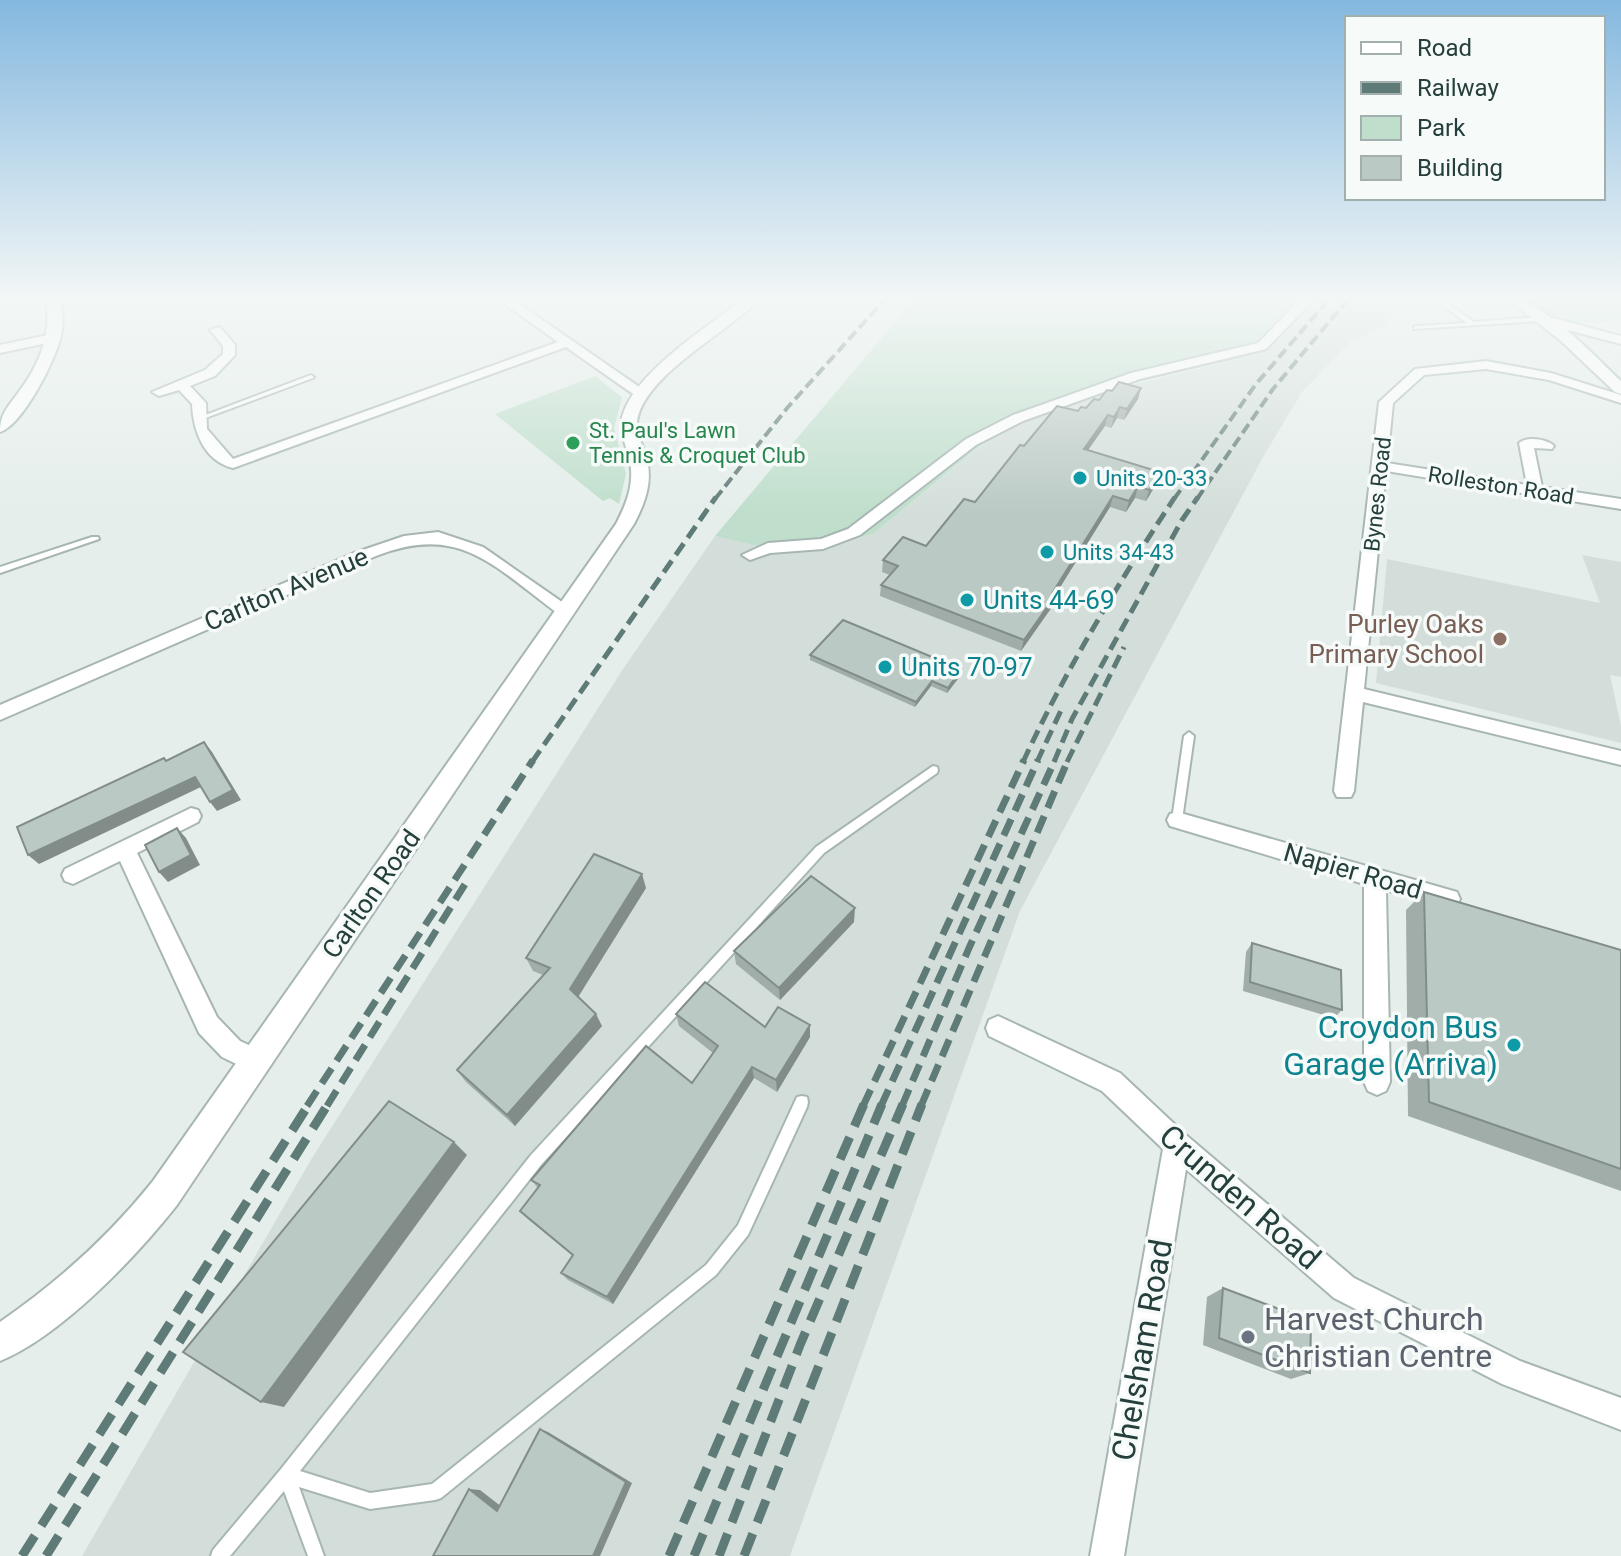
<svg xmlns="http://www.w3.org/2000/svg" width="1621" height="1556" font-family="Roboto,sans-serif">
  <rect width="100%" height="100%" fill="#e5eeeb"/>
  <!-- built -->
  <g fill="#d3deda">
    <polygon points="1315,297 1404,297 1383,327 1351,341 1302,392 1263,457 1020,911 790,1556 82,1556 312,1158 623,669 715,536 786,553 873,534 997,433 1119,388 1263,353"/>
    <polygon points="1582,555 1621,562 1621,677 1610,675 1621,726 1621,743 1376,683 1387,559 1600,603"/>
  </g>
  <!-- green -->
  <g fill="#bfdecb">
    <polygon points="916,297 1315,297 1263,353 1116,387 996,433 873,534 786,553 715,536"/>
    <path d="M 1522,297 L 1621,297 L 1621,320 C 1572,326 1562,327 1522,297 Z"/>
    <polygon points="595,376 622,397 614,428 626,474 619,504 610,498 603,501 495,414"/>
  </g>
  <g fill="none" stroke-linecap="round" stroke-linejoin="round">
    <!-- service casing -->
    <g stroke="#a7b6b3" stroke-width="4">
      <g id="service">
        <polygon points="1431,297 1438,297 1474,322 1541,317 1544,319 1541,321 1414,329 1414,327 1416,326 1467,323"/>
        <polygon points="311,375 314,377 313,378 200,420 195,419"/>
        <polygon points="92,537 98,537 99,539 0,573 0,567"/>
        <polygon points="1189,732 1194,736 1182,820 1181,823 1173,823 1172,820 1184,736"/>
        <polygon points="933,766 937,767 938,770 937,773 824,853 541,1165 300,1471 370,1493 432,1484 706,1265 738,1225 797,1097 802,1096 807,1097 808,1102 807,1107 748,1235 716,1275 441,1498 435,1500 370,1509 299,1487 324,1556 308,1556 284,1491 230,1556 211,1556 213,1550 281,1469 531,1155 816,847"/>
      </g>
    </g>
    <!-- minor casing -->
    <g stroke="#a7b6b3" stroke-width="4">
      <g id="minor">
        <path d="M 495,297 L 509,297 L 648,393 L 636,396 L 566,347 L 233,468 C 204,461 193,431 192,404 L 179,390 L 159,396 L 152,392 L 205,370 L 223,354 L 223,346 L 210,330 L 220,327 L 235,345 L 235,355 L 215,376 L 190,386 L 206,403 L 207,429 L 233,459 L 558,342 Z"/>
        <polygon points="1303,297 1316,297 1266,349 1140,379 1023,421 976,445 860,535 823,549 770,553 750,560 742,555 768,543 821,539 848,529 966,439 1013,415 1131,373 1258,343"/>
        <polygon points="1541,315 1621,336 1621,344 1537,322 1535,319"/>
        <polygon points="53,334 59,338 57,341 0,353 0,345"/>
        <path d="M 1486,361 L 1551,373 L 1621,395 L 1621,403 L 1549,380 L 1486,369 L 1424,375 L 1393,403 L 1387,463 L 1527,485 L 1519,443 C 1527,436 1547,439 1554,446 L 1552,449 L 1534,448 L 1542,487 L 1621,499 L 1621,509 L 1386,471 L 1364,689 L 1621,751 L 1621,765 L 1363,702 L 1354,791 L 1351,797 L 1337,797 L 1334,791 L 1379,402 L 1415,369 Z"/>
        <path d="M 438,532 L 483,547 L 575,611 L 566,617 L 560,615 C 495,568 461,522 376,556 L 0,720 L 0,705 L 354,553 L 404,536 Z"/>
        <polygon points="191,808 198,810 201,816 198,822 137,853 217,1017 240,1041 264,1052 268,1061 264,1070 255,1073 222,1057 199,1033 120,861 73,884 65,881 62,875 65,869"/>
        <polygon points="1177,812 1457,892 1460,899 1457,906 1449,909 1386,890 1390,1082 1386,1091 1377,1095 1368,1091 1364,1082 1364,884 1170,826 1167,820 1170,814"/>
        <polygon points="998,1016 1120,1073 1186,1135 1354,1278 1520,1361 1621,1398 1621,1430 1502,1384 1334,1298 1186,1169 1124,1556 1090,1556 1163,1149 1102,1091 989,1036 986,1028 989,1020"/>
      </g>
    </g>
    <!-- tertiary casing -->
    <g stroke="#a7b6b3" stroke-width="4">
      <path id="tertiary" d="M 746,297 L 762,297 C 732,330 641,376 637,423 C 636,433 642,444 645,453 C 654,479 646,501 634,524 L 177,1205 C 136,1257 61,1336 0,1361 L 0,1322 C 58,1282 109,1236 153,1181 L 616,524 C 628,501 636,479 628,453 C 625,443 620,433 621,423 C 627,376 711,325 746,297 Z"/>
    </g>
    <!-- secondary casing -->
    <g stroke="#a3b9b4" stroke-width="4">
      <g id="secondary">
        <path d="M 46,297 L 60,297 C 62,310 64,322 61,336 C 56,359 23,425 0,432 C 0,414 8,407 18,393 C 40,364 52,334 46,297 Z"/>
        <path d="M 1505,297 C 1541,297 1594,356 1621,381 L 1621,394 L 1615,392 L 1561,341 Z"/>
      </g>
    </g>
    <!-- service -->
    <use href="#service" fill="#fff" fill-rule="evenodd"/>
    <!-- minor -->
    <use href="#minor" fill="#fff" fill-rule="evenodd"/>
    <!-- tertiary -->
    <use href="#tertiary" fill="#fff" fill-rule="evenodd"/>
    <!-- secondary -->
    <use href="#secondary" fill="#fff" fill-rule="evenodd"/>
    <!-- rail-far3 -->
    <g stroke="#5f7b77" stroke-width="4" stroke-dasharray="11 5" stroke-linecap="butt">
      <polyline points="715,499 788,407 887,297"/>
      <polyline points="1174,499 1256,384 1331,297"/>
      <polyline points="1197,499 1273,389 1350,297"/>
    </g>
    <!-- rail-far2 -->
    <g stroke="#5f7b77" stroke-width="5" stroke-dasharray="14 7" stroke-linecap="butt">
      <polyline points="532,762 716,497"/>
      <path d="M 1023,762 C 1066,669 1119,582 1175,497"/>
      <polyline points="1037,762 1063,706"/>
      <polyline points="1054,762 1072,719 1182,520 1198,497"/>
      <polyline points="1067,762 1124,647"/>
    </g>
    <!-- rail-far1 -->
    <g stroke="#5f7b77" stroke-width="7" stroke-dasharray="18 9" stroke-linecap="butt">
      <polyline points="307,1106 533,760"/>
      <polyline points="327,1106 467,881"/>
      <polyline points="863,1106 1024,760"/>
      <polyline points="881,1106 1038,760"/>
      <polyline points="902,1106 969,948 1055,760"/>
      <polyline points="921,1106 1068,760"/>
    </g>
    <!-- rail -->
    <g stroke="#5f7b77" stroke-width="9" stroke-dasharray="24 12" stroke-linecap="butt">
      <polyline points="22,1556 309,1104"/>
      <polyline points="46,1556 328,1104"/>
      <polyline points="669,1556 864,1104"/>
      <polyline points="694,1556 882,1104"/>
      <polyline points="719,1556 800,1345 903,1104"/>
      <polyline points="744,1556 922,1104"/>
    </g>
  </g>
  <!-- wall -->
  <g fill="#a0ada9">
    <polygon points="1141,388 1138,399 1124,420 1117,418 1111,428 1105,426 1088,450 1157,483 1146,501 1135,498 1126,512 1110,507 1056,593 1054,604 1021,651 880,596 881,585 890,575 882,572 883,560 926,546 975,502 1024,446 1078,411 1086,408 1112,391"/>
    <polygon points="810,655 961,675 947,693 931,686 915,707 810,660"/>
    <polygon points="646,888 578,997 602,1026 515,1126 466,1082 457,1070 543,975 533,971 526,958"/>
    <polygon points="1424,892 1621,950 1621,1191 1408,1116 1406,910"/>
    <polygon points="854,922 780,1000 736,964 734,951"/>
    <polygon points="1252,943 1342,1010 1334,1018 1243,991 1246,952"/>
    <polygon points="676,1014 765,1027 810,1025 810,1037 777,1092 754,1078 613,1304 568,1280 561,1273 573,1256 528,1219 520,1211 538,1188 531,1180 692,1083 713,1053 679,1026"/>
    <polygon points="1223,1288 1310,1373 1291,1379 1203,1345 1207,1297"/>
  </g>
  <!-- shaded-wall -->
  <g fill="#828d89">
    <polygon points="1141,388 1138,399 1124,420 1127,409"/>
    <polygon points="1120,407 1117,418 1111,428 1114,417"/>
    <polygon points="1108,415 1105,426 1081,460 1084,449"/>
    <polygon points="1160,472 1157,483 1146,501 1149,490"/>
    <polygon points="1138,486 1135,498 1126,512 1129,501"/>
    <polygon points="1113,496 1110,507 1051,602 1057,593 1054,604 1021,651 1024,640 1053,592"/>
    <polygon points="961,669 961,675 947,693 948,688"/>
    <polygon points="932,681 931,686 915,707 916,702"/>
    <polygon points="204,742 212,752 241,800 217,811 210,802"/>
    <polygon points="195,777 203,786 39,864 28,855"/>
    <polygon points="177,828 186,838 200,865 168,882 159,872"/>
    <polygon points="642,874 646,888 575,1002 570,989"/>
    <polygon points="855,908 854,922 780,1000 779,988"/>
    <polygon points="596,1014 602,1026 515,1126 507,1115"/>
    <polygon points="810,1025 810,1037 777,1092 776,1080"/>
    <polygon points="752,1067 754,1078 613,1304 607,1297"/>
    <polygon points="454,1142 467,1155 284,1407 261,1402"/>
    <polygon points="540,1429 548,1432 632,1483 600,1556 593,1556"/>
    <polygon points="469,1489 480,1490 507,1511 497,1511"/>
  </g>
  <!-- building -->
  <g fill="#bac9c4" stroke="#828d89" stroke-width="2">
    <polygon points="1119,382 1141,388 1127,409 1120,407 1114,417 1108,415 1084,449 1160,472 1149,490 1138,486 1129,501 1113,496 1053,592 1057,593 1024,640 881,585 898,566 883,560 903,537 926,546 964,499 975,502 1020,445 1024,446 1057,406 1078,411 1081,407 1086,408 1094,399 1099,400 1107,390 1112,391"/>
    <polygon points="843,620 961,669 948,688 932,681 916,702 810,655"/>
    <polygon points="204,742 233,790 210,802 195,777 28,855 17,827 164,758 166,761"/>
    <polygon points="177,828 191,855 159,872 145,845"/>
    <polygon points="594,854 642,874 570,989 596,1014 507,1115 457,1070 550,968 526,958"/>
    <polygon points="811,876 855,908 779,988 734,951"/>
    <polygon points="1424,892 1621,950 1621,1169 1429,1102"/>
    <polygon points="1252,943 1341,970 1342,1010 1250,982"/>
    <polygon points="705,982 765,1027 778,1007 810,1025 776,1080 752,1067 607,1297 561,1273 573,1255 520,1211 540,1185 531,1180 646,1046 692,1083 718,1046 676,1014"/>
    <polygon points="389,1101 454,1142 261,1402 183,1352"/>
    <polygon points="1223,1288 1311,1321 1310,1373 1219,1338"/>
    <polygon points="540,1429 626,1482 593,1556 433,1556 469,1489 497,1511"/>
  </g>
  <!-- sky -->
  <linearGradient id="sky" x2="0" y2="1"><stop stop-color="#84b8df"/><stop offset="0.58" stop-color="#f3f7f6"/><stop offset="1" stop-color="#f3f7f6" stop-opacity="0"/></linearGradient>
  <rect width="1621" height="515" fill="url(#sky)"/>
  <!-- markers -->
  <circle fill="#2e9e5b" stroke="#f6faf8" stroke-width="3" cx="573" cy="443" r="8"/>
  <g fill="#0f9aa8" stroke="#f6faf8" stroke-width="3">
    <circle cx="1080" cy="478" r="8"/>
    <circle cx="1047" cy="552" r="8"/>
    <circle cx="967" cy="600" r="8"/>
    <circle cx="885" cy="667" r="8"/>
    <circle cx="1514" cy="1045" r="8"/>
  </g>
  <circle fill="#8d6e63" stroke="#f6faf8" stroke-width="3" cx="1500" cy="639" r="8"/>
  <circle fill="#6b7280" stroke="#f6faf8" stroke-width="3" cx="1248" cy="1337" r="8"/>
  <g text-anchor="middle" stroke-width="7" stroke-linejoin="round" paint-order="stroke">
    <!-- far-leisure labels -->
    <g font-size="22" fill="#27864d" stroke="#f6faf8" text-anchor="start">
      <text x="589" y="438">St. Paul's Lawn<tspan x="589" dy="25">Tennis &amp; Croquet Club</tspan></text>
    </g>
    <!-- far-culture labels -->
    <g font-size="22" fill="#0d838f" stroke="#f6faf8" text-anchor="start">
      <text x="1096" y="486">Units 20-33</text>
      <text x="1063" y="560">Units 34-43</text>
    </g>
    <!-- far-street labels -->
    <g font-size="22" fill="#243f3c" stroke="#f6faf8">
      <text transform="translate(1501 485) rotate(9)" y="8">Rolleston Road</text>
      <text transform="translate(1377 494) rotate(-84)" y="8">Bynes Road</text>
    </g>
    <!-- street labels -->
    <g font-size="26" fill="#243f3c" stroke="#f6faf8">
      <text transform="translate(286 589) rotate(-23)" y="9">Carlton Avenue</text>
      <text transform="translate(1353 871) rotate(16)" y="9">Napier Road</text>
      <text transform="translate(371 894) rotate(-55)" y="9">Carlton Road</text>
    </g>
    <!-- culture labels -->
    <g font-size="26" fill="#0d838f" stroke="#f6faf8" text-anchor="start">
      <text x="983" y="609">Units 44-69</text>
      <text x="901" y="676">Units 70-97</text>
    </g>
    <!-- education labels -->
    <g font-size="26" fill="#785e54" stroke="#f6faf8" text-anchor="end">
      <text x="1484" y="633">Purley Oaks<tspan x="1484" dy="30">Primary School</tspan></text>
    </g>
    <!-- near-culture labels -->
    <g font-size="32" fill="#0d838f" stroke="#f6faf8" text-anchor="end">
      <text x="1498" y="1038">Croydon Bus<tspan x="1498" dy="37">Garage (Arriva)</tspan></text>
    </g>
    <!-- near-street labels -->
    <g font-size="32" fill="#243f3c" stroke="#f6faf8">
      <text transform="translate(1240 1197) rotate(41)" y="11">Crunden Road</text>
      <text transform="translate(1142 1350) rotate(-80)" y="11">Chelsham Road</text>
    </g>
    <!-- near-worship labels -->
    <g font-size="32" fill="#5b616d" stroke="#f6faf8" text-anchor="start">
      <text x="1264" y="1330">Harvest Church<tspan x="1264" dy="37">Christian Centre</tspan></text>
    </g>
  </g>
  <!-- legend -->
  <rect x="1345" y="16" width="260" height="184" fill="#f6faf8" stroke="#a2afad" stroke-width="2"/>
  <rect x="1361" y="42" width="40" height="12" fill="#ffffff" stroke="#a2afad" stroke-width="2"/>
  <text x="1417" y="56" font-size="24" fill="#243f3c">Road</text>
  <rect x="1361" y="82" width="40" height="12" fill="#5f7b77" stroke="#a2afad" stroke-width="2"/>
  <text x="1417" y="96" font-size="24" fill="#243f3c">Railway</text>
  <rect x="1361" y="116" width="40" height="24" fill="#bfdecb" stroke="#a2afad" stroke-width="2"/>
  <text x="1417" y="136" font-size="24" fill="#243f3c">Park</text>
  <rect x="1361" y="156" width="40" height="24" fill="#bac9c4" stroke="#a2afad" stroke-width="2"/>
  <text x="1417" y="176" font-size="24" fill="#243f3c">Building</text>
</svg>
